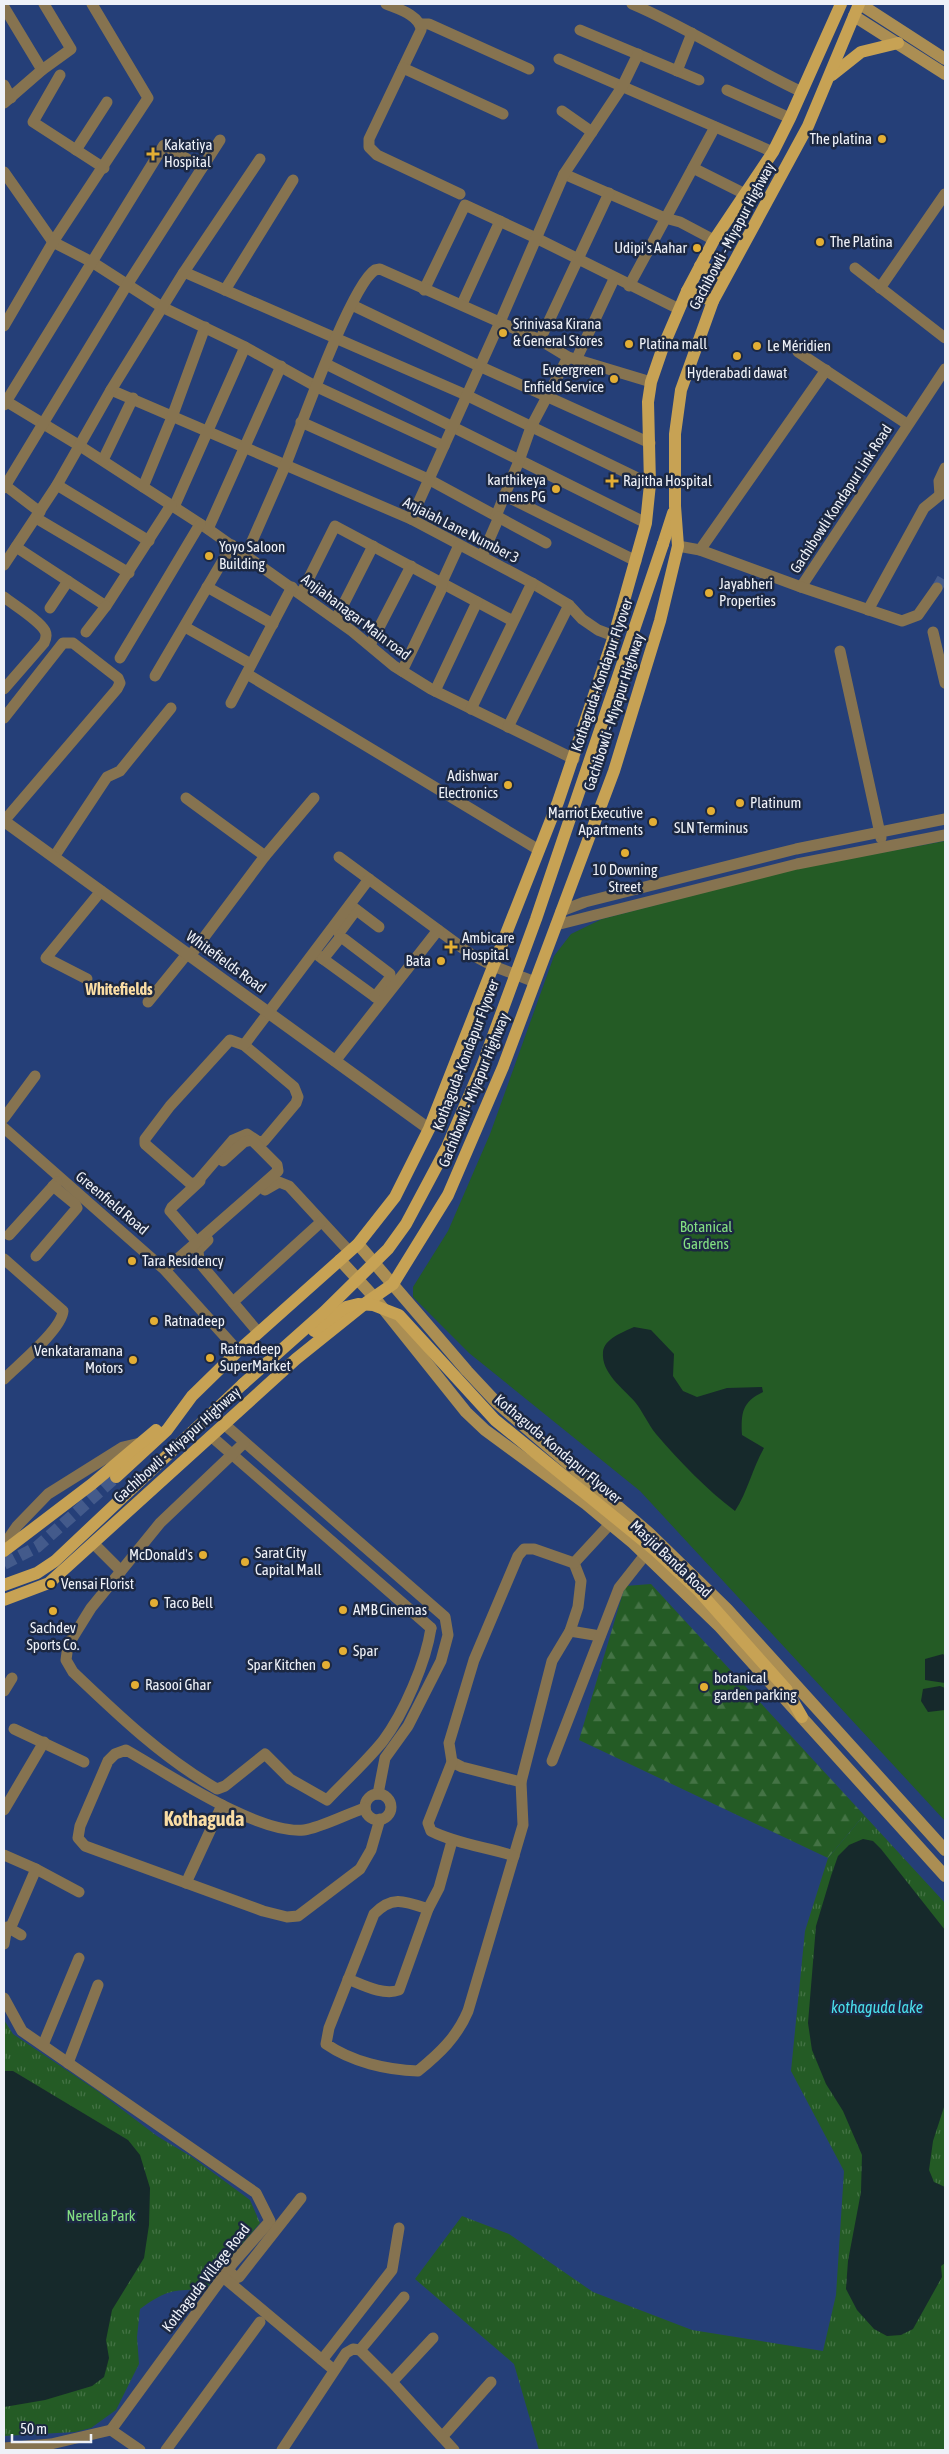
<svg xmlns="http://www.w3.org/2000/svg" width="949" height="2454" font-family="'Asap Condensed',sans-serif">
  <defs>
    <pattern id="forest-firs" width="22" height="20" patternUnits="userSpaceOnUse" patternTransform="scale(1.25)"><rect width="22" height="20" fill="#245b25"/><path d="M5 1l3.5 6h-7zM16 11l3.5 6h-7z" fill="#447345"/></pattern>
    <pattern id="park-tufts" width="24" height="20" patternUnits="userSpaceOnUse" patternTransform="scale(1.25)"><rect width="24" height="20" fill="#245b25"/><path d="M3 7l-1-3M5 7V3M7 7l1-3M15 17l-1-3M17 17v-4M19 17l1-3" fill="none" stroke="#447345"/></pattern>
  </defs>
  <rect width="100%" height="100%" fill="#253f78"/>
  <!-- forest -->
  <polygon fill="url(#forest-firs)" points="651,1584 864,1815 828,1858 579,1740 625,1586"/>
  <!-- park -->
  <g fill="url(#park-tufts)">
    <polygon points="864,1815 945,1903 945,2450 539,2450 514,2364 415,2279 462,2216 509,2234 593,2292 692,2330 823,2351 836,2295 844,2171 791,2071 805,1931 828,1858"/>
    <path d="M 4,2020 L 13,2034 L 99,2092 L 157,2136 L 192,2157 L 250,2200 L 260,2223 L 219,2271 L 206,2290 C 175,2289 166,2290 140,2309 L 137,2337 L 139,2364 L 116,2410 L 91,2428 L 75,2432 L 4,2436 Z"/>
  </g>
  <!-- garden -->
  <polygon fill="#245b25" points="945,841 945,1821 640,1491 469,1353 413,1297 413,1287 448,1231 490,1134 554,956 571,934 602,919 799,868"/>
  <!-- water -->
  <g fill="#16292b">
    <path d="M 634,1327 L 651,1330 L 674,1354 L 673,1376 L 683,1391 L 697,1397 L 727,1388 L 762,1387 L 763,1392 C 742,1402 741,1413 742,1435 L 764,1448 C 752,1469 748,1491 735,1511 C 706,1489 680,1462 656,1434 C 648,1424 643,1412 635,1402 C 623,1388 601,1373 603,1352 C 604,1339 623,1332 634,1327 Z"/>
    <polygon points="943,1654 945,1656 945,1683 925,1680 925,1659"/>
    <polygon points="940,1686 945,1688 945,1710 928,1712 921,1701 923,1689"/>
    <polygon points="863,1839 873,1841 881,1849 945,1930 945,2104 933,2141 929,2170 934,2182 945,2187 945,2263 941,2266 942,2277 913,2329 901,2335 887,2336 874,2329 857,2310 846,2289 848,2261 861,2192 862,2155 843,2111 826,2084 812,2050 808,2023 816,1926 831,1876 838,1856 849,1845"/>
    <polygon points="4,2071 13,2071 128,2140 140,2155 150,2188 149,2225 144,2258 112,2310 106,2340 109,2358 104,2377 92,2386 45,2400 4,2407"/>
  </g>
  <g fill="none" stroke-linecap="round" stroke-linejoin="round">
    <!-- minor-tunnel -->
    <polyline stroke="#435a8b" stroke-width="11" stroke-dasharray="11 5.5" stroke-linecap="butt" points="937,588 945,574"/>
    <!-- primary-tunnel -->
    <polyline stroke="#435a8b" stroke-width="12" stroke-dasharray="12 6" stroke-linecap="butt" points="4,1564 37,1547 116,1477"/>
    <!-- minor -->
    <g stroke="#867350" stroke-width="11">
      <path d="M 386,4 C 398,9 420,15 421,30 L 369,139 L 369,147 L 377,155 L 460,194"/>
      <path d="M 632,4 C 691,29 744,65 802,92"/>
      <polyline points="4,7 42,70"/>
      <polyline points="420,24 429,24 529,69"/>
      <polyline points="580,30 699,80"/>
      <polyline points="559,59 773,152"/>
      <polyline points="403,68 503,114"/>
      <polyline points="677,71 692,33"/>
      <polyline points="60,75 33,122 104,168"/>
      <polyline points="4,85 11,98"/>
      <polyline points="727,90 790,118"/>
      <polyline points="4,103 42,70 71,49 44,4"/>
      <polyline points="562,111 592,132"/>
      <polyline points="76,150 107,102"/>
      <polyline points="693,168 745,194"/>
      <polyline points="4,172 53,242 92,262 162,307 245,347 317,387 444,446"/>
      <polyline points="564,174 665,218 680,222 714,240"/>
      <polyline points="855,268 945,338"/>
      <polyline points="184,272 466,395 650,484"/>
      <polyline points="629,286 715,127"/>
      <polyline points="880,288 945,194"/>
      <polyline points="225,290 293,180"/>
      <polyline points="424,290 465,205 536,238 679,309"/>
      <polyline points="462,304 500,221"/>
      <polyline points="352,305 479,366 650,443"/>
      <polyline points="4,326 53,242 148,98 92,4"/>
      <polyline points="540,340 609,193"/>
      <polyline points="798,352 907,424"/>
      <polyline points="576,360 614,279"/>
      <polyline points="326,364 646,523"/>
      <polyline points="111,390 411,519 532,583 569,605 582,619 598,630 614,636"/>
      <polyline points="4,400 80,446 208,529 352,631 394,666 431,689 574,759"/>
      <polyline points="4,405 164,145 202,168"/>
      <polyline points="301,422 428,479 546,543"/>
      <polyline points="103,460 133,398"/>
      <polyline points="57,485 149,541"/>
      <polyline points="6,486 40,512"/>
      <polyline points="143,487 172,417 205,327"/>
      <polyline points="4,488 127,285 220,140"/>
      <polyline points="504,495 636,561"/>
      <polyline points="940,495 939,481 945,468"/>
      <polyline points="174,507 245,347"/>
      <polyline points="496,516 519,461 531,427 568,357"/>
      <polyline points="36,518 129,573"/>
      <polyline points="411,519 500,322 564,174 622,87 638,54"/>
      <polyline points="208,529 281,366"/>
      <polyline points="678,546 700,550 801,587 945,369"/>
      <polyline points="16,547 106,606 171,505"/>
      <polyline points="700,550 826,370"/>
      <path d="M 246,555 C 259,525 273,494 286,464 C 300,429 351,285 375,270 L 380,269 L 540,340 L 568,357 L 651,382"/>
      <polyline points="482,556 499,517"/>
      <polyline points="4,565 57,485 111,390 184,272 260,159"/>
      <polyline points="207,587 273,624"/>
      <polyline points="801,587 902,621 918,615 937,588"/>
      <polyline points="301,594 335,526 513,621"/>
      <path d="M 4,597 C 14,605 39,620 45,631 C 47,635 46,639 44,643 L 4,689"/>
      <polyline points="50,608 68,581"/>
      <polyline points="868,610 924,508 945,491"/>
      <polyline points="336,619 373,546"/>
      <polyline points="185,627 251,664"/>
      <polyline points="86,632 106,606"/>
      <polyline points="933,632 945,683"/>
      <polyline points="370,645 411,566"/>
      <polyline points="840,651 881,838"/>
      <polyline points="120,658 200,524"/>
      <polyline points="402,671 441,590 443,580 459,545"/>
      <polyline points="247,674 539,850"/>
      <polyline points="155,676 232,545"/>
      <polyline points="435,691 477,602"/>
      <polyline points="231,703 292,587"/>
      <polyline points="471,709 532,583"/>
      <polyline points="4,718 63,643 73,643 118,678 120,683 117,689 4,821"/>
      <polyline points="508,727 569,605"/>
      <polyline points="186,798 265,856"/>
      <polyline points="54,857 107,777 120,771 171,708"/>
      <polyline points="339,857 472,955 493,966 535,982"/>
      <polyline points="350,905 379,927"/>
      <polyline points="561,911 585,902 796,849 945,819"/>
      <polyline points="556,925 797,864 945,835"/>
      <polyline points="339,933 356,910"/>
      <polyline points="190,956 265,856 314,798"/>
      <polyline points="319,956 381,1001"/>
      <polyline points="323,959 339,939 344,939 390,974 390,978 375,997"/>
      <polyline points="87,979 46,958 101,891"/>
      <polyline points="148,1002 187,954"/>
      <polygon points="230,1040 244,1045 294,1087 298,1097 296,1103 264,1141 259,1142 247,1134 233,1140 197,1182 191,1184 145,1144 145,1139 170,1106"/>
      <polyline points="244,1045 369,879"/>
      <polyline points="335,1061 438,930"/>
      <polyline points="4,1118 35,1076"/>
      <polyline points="4,1128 165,1270 238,1351"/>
      <polyline points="265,1190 279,1182 289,1186 349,1251"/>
      <polyline points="9,1235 57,1182"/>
      <polyline points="208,1240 198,1250 199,1262 258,1332"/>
      <polyline points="197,1242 170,1211 172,1207 200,1181"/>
      <polyline points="36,1256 77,1208 75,1204 53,1186"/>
      <path d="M 4,1259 L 63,1311 C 62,1329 18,1365 4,1379"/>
      <polyline points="165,1270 278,1171 277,1165 252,1140 244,1142 223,1161"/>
      <polyline points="233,1302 321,1222"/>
      <polyline points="224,1424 445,1617 448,1635 441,1661 408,1726 385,1758 378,1794"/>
      <polyline points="211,1436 431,1628"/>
      <path d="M 244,1443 L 160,1523 L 91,1608 L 68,1645 L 66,1660 L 73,1672 C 118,1715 163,1758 217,1789 L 225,1786 L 265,1754 L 290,1779 L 327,1800 C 345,1781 366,1762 383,1741 C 404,1713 426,1662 431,1628"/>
      <polyline points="93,1543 121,1571"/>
      <polyline points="4,1545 17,1526 48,1494 123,1447 140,1443"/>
      <polyline points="574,1563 610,1524"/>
      <polyline points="570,1631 600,1636"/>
      <polyline points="4,1691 12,1678"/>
      <polyline points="14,1729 84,1762"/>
      <polyline points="552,1761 619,1588 645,1555"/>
      <polyline points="452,1762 462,1767 521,1782"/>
      <circle cx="378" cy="1807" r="13"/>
      <path d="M 365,1808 C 349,1813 320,1828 304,1830 C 258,1835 167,1773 126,1750 L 115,1754 L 108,1761 L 80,1826 L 78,1838 L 85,1846 L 263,1911 L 287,1917 L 298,1916 L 360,1869 L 371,1850 L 380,1819"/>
      <polyline points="4,1810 44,1742"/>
      <path d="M 452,1841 L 439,1888 L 428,1909 C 405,1901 392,1895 374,1914 L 329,2028 L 326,2044 C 352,2062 387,2070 418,2071 C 440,2053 457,2037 468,2011 L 523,1825 L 521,1782 L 552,1661 L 570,1631 L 578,1607 L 581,1581 L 574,1563"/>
      <polyline points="4,1855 36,1869 79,1892"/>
      <path d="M 514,1856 C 486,1847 457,1844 431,1831 L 428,1823 L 452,1762 L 449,1743 L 474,1660 L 518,1556 L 524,1549 L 534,1549 L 574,1563"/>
      <polyline points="186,1883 222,1805"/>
      <polyline points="10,1929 36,1869"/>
      <polyline points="4,1944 7,1927 21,1935"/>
      <path d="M 348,1979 C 363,1985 384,1996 399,1990 L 428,1909"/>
      <polyline points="4,1998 22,2031 256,2193 270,2221 233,2263 111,2430 51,2444 4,2448"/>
      <polyline points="43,2045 79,1958"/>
      <polyline points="68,2063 98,1985"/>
      <polyline points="228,2270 236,2278 239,2277 301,2198"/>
      <polyline points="223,2277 334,2370"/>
      <polyline points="360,2350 404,2297"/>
      <polyline points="322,2360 392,2270 399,2228"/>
      <polyline points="392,2382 433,2338"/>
      <polyline points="111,2430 140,2450"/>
      <polyline points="442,2437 491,2382"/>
      <polyline points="166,2450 260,2322"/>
      <polyline points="282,2450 346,2353 353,2349 360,2350 392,2382 454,2450"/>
    </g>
    <!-- tertiary -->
    <polyline stroke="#867350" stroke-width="12" points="4,821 429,1129"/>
    <!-- secondary -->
    <g stroke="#ab8e53" stroke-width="12">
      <polyline points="860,4 945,59"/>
      <polyline points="854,16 945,74"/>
      <polyline points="358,1244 467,1371 496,1402 649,1533 727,1609 945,1850"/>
      <polyline points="340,1260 374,1297 466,1412 485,1430 586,1504 633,1543 720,1627 945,1876"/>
    </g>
    <!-- primary -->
    <g stroke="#c7a254" stroke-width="12">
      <polyline points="832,75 861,52 898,43"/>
      <polyline points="700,266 725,276"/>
      <polyline points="687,291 713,301"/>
      <polyline points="663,544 673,513"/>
      <polyline points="116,1477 167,1430 192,1396 238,1351 358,1244 395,1197 429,1129 558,802 614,636 646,523 650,484 648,402 651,382 663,347 687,291 714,240 773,152 790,118 841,4"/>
      <polyline points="4,1551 92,1484 156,1430"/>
      <polyline points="4,1585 37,1573 55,1561 243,1384"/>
      <polyline points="4,1600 49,1583 296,1359 367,1302 393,1284 448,1195 503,1067 614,771 660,621 678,546 675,506 675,434 681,390 713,301 808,126 859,4"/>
      <polyline points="786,1689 802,1717"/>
    </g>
    <!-- primary-bridge -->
    <g stroke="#c7a254" stroke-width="12">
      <polyline points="314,1331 346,1307 358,1304 373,1305 399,1315 495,1420 656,1551 698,1590 786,1689"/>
      <polyline points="243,1384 324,1312 388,1249 406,1224 447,1147 482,1066 536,919 663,544"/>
    </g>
  </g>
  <!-- markers -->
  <g fill="#e3ae34" stroke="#1c2842" stroke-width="2">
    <circle cx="882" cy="139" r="5"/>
    <path d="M150.5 146.5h5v5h5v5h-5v5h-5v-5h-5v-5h5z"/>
    <circle cx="820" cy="242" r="5"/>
    <circle cx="697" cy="248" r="5"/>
    <circle cx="503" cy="333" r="5"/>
    <circle cx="629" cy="344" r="5"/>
    <circle cx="757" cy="346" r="5"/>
    <circle cx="737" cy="356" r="5"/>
    <circle cx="614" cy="379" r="5"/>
    <path d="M609.5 473.5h5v5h5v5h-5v5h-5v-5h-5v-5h5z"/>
    <circle cx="556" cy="489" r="5"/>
    <circle cx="209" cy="556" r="5"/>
    <circle cx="709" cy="593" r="5"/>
    <circle cx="508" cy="785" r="5"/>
    <circle cx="740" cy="803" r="5"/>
    <circle cx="711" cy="811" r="5"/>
    <circle cx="653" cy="822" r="5"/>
    <circle cx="625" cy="853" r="5"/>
    <path d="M448.5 939.5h5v5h5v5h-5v5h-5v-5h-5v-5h5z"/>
    <circle cx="441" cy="961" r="5"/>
    <circle cx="132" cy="1261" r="5"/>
    <circle cx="154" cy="1321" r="5"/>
    <circle cx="210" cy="1358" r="5"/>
    <circle cx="133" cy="1360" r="5"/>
    <circle cx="203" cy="1555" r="5"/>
    <circle cx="245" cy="1562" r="5"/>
    <circle cx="51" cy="1584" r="5"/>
    <circle cx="154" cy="1603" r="5"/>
    <circle cx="343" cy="1610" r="5"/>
    <circle cx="53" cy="1611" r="5"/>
    <circle cx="343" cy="1651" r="5"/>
    <circle cx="326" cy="1665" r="5"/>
    <circle cx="135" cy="1685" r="5"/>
    <circle cx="704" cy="1687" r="5"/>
  </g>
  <g text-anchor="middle" stroke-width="5" stroke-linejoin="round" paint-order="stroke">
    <!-- poi labels -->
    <g font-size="15" fill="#eef1f8" stroke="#1c2842" text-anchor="start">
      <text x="872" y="144" text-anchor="end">The platina</text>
      <text x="164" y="150">Kakatiya<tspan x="164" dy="17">Hospital</tspan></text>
      <text x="830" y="247">The Platina</text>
      <text x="687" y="253" text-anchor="end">Udipi's Aahar</text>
      <text x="513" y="329">Srinivasa Kirana<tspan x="513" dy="17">&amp; General Stores</tspan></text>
      <text x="639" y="349">Platina mall</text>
      <text x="767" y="351">Le Méridien</text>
      <text x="604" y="375" text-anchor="end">Eveergreen<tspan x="604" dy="17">Enfield Service</tspan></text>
      <text x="737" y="378" text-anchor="middle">Hyderabadi dawat</text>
      <text x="546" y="485" text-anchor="end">karthikeya<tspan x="546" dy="17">mens PG</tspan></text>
      <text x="623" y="486">Rajitha Hospital</text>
      <text x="219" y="552">Yoyo Saloon<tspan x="219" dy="17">Building</tspan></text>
      <text x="719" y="589">Jayabheri<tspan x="719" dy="17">Properties</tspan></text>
      <text x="498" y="781" text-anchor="end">Adishwar<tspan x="498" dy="17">Electronics</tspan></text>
      <text x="750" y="808">Platinum</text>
      <text x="643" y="818" text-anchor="end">Marriot Executive<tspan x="643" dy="17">Apartments</tspan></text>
      <text x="711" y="833" text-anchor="middle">SLN Terminus</text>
      <text x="625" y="875" text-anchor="middle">10 Downing<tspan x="625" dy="17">Street</tspan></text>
      <text x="462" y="943">Ambicare<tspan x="462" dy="17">Hospital</tspan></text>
      <text x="431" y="966" text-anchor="end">Bata</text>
      <text x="142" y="1266">Tara Residency</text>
      <text x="164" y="1326">Ratnadeep</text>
      <text x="220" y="1354">Ratnadeep<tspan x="220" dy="17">SuperMarket</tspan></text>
      <text x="123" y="1356" text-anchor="end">Venkataramana<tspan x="123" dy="17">Motors</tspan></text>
      <text x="255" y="1558">Sarat City<tspan x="255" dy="17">Capital Mall</tspan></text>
      <text x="193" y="1560" text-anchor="end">McDonald's</text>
      <text x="61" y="1589">Vensai Florist</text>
      <text x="164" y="1608">Taco Bell</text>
      <text x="353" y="1615">AMB Cinemas</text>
      <text x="53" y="1633" text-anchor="middle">Sachdev<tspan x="53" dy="17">Sports Co.</tspan></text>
      <text x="353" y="1656">Spar</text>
      <text x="316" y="1670" text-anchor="end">Spar Kitchen</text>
      <text x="714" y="1683">botanical<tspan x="714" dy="17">garden parking</tspan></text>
      <text x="145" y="1690">Rasooi Ghar</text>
    </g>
    <!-- street labels -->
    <g font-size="15" fill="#eef1f8" stroke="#1c2842">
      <text transform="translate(732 236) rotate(-62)" y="5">Gachibowli - Miyapur Highway</text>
      <text transform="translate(841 499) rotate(-57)" y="5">Gachibowli Kondapur Link Road</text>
      <text transform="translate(461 530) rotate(27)" y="5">Anjaiah Lane Number 3</text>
      <text transform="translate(356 617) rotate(37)" y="5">Anjiahanagar Main road</text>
      <text transform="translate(602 675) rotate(-71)" y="5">Kothaguda-Kondapur Flyover</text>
      <text transform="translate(614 712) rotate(-72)" y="5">Gachibowli - Miyapur Highway</text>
      <text transform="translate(226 962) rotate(36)" y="5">Whitefields Road</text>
      <text transform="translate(466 1055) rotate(-69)" y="5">Kothaguda-Kondapur Flyover</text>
      <text transform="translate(474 1090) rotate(-68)" y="5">Gachibowli - Miyapur Highway</text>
      <text transform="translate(112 1203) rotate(40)" y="5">Greenfield Road</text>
      <text transform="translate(177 1445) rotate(-42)" y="5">Gachibowli - Miyapur Highway</text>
      <text transform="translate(558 1449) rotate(40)" y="5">Kothaguda-Kondapur Flyover</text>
      <text transform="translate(671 1559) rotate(43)" y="5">Masjid Banda Road</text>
      <text transform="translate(206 2278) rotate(-52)" y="5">Kothaguda Village Road</text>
    </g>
    <!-- park labels -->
    <g font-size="15" fill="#83df82" stroke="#1c2842">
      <text x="706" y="1232">Botanical<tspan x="706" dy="17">Gardens</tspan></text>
      <text x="101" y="2221">Nerella Park</text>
    </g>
    <!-- neighbourhood labels -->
    <g font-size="16" font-weight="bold" fill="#fadda4" stroke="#1c2842">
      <text x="119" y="995">Whitefields</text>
    </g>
    <!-- water labels -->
    <g font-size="16" font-style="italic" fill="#4bdfed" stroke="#1c2842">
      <text x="877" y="2013">kothaguda lake</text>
    </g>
    <!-- district labels -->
    <g font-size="20" font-weight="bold" fill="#fadda4" stroke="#1c2842">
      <text x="204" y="1826">Kothaguda</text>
    </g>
  </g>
  <!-- border -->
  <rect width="949" height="2454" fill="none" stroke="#eef1f8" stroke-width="10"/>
  <!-- scale -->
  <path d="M12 2434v8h79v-8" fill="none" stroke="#eef1f8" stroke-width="2.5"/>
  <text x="20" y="2434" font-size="15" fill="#eef1f8" stroke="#1c2842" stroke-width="4" paint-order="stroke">50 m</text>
</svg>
